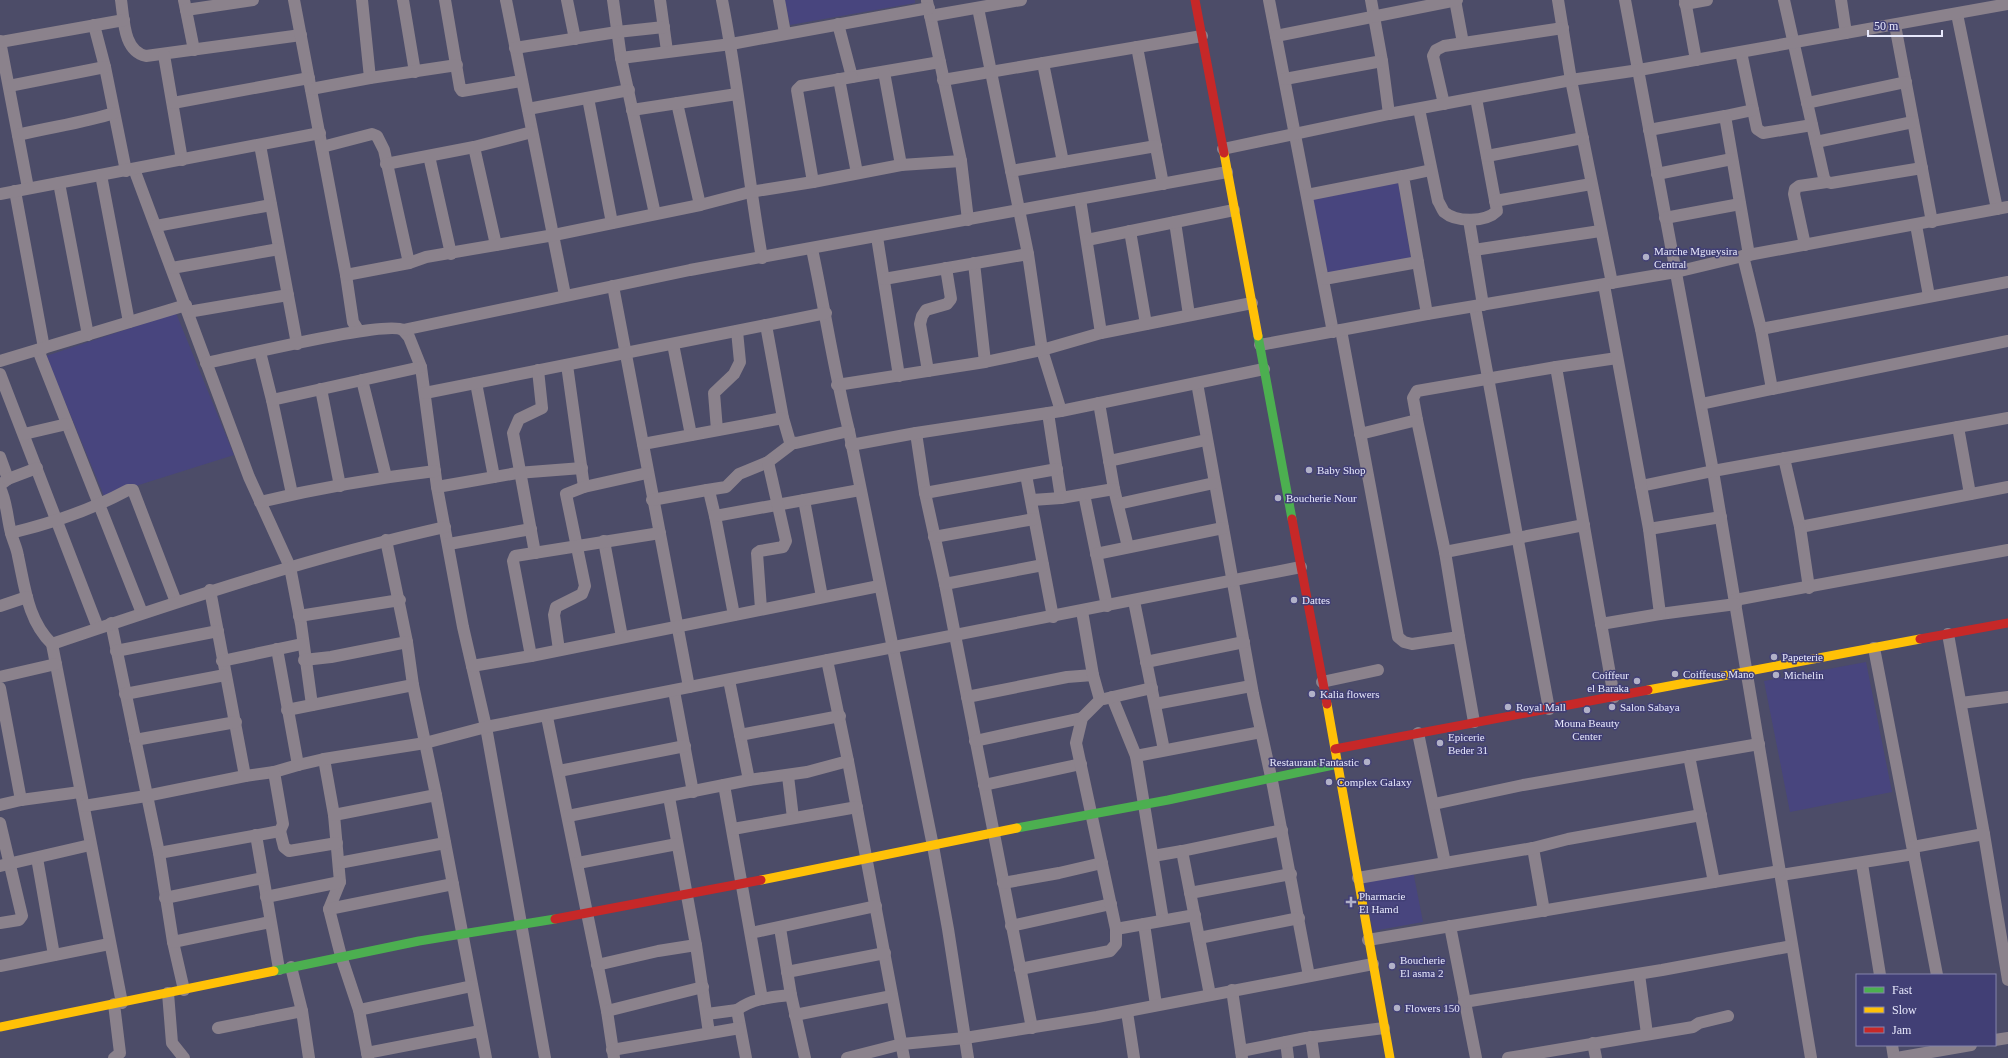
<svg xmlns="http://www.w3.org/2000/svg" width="2008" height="1058" font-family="Georgia,serif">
  <rect width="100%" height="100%" fill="#4c4c68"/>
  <!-- built -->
  <g fill="#48457e">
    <polygon points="785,0 915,0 915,3 790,25"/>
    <polygon points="1398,182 1411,258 1327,273 1311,196"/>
    <polygon points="176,313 234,455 104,496 46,356"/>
    <polygon points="1866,662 1892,792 1790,812 1764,681"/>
    <polygon points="1413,871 1423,922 1373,931 1363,880"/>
  </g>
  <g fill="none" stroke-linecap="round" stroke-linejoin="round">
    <!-- street -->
    <g stroke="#8b828c" stroke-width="12">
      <path d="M 121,0 C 124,19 123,51 146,56 L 301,35"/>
      <polyline points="184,0 194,50"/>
      <polyline points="294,0 346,275 353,322 358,330"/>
      <polyline points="362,0 370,78"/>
      <polyline points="403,0 415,72"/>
      <polyline points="445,0 460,88 462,91 521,81"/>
      <polyline points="506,0 565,295"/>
      <polyline points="567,0 575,39"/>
      <polyline points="613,0 621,58 655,214"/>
      <polyline points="660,0 667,51"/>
      <path d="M 722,0 C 739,85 747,172 762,258"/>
      <polyline points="779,0 785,33"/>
      <polyline points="1269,0 1333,332"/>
      <polyline points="1371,0 1382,61 1389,114"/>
      <polyline points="1455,0 1463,43"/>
      <polyline points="1558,0 1571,80 1612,283"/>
      <polyline points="1625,0 1713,471 1811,1058"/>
      <polyline points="1685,0 1696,60"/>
      <polyline points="1784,0 1824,178 1827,182 1831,183 1922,168"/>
      <polyline points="1841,0 1846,33"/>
      <polyline points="927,1 961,161 968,220"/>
      <polyline points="1685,4 1707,0"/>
      <polyline points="978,8 1028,254 1042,350 1061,411"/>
      <polyline points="186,10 253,0"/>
      <polyline points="1957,14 1997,209"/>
      <polyline points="930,16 1021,0"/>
      <polyline points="838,24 852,77 940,62"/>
      <polyline points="94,25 105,67 126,171"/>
      <polyline points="1895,25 1932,222"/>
      <polyline points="1276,36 1457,0"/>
      <polyline points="0,41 28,188"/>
      <polyline points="0,42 124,20"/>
      <polyline points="1137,47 1163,184"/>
      <polyline points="515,48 617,32 664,27"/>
      <polyline points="1741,52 1757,129 1763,133 1812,125"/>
      <polyline points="164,55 182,160"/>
      <polyline points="621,58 731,44 929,8"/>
      <polyline points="1043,63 1063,162"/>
      <polyline points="884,72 901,165"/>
      <polyline points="839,79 857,173"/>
      <polyline points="1285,79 1382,61"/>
      <polyline points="943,80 1202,36"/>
      <polyline points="9,86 105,67"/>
      <polyline points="311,89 370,78 457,65"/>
      <polyline points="588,98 612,223"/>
      <polyline points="173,103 309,78"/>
      <polyline points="677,103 700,205"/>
      <polyline points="1807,103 1906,82"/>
      <polyline points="1444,104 1433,56 1436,50 1444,46 1563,28"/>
      <polyline points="528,109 629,90"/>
      <path d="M 1419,109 L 1438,201 C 1440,204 1442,209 1444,212 C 1457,223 1486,222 1497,211 L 1476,98"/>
      <polyline points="632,110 737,94"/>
      <polyline points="1725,116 1753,110"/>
      <polyline points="1649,130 1725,116 1749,255"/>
      <path d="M 18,135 C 50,127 83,123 114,113"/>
      <polyline points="1816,142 1913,122"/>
      <polyline points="260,145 297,344"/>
      <polyline points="322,147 372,134 377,136 384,150 409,263"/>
      <polyline points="474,147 496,245"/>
      <polyline points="1223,149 1389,114 1571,80 1639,70 2008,4"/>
      <polyline points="429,156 451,254"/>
      <polyline points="1487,156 1583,138"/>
      <polyline points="386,164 474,147 532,132"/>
      <polyline points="134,169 249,477 290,567 301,624 312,705"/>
      <polyline points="1011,171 1156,146"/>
      <polyline points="1657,174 1732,159"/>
      <polyline points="101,175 129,322"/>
      <polyline points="813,182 797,90 801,86 852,77"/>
      <polyline points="59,183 88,335"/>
      <polyline points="15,191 44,348"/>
      <polyline points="0,194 320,133"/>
      <polyline points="1307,195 1403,176"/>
      <polyline points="1080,199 1101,333"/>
      <polyline points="1495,201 1591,184"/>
      <polyline points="1665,218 1740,204"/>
      <polyline points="1469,220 1483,305"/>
      <polyline points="1175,222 1189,315"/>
      <polyline points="1916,225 1929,296"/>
      <polyline points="156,226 271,205"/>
      <polyline points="1130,231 1146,324"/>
      <polyline points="877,237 899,376"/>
      <polyline points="1087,240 1234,210"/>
      <polyline points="1805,245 1794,194 1795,189 1799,186 1827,182"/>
      <path d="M 812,249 C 825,310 834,371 849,431 L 933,846 L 948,929 L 968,1058"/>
      <polyline points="1474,250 1600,231"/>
      <polyline points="1743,256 1761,329 2008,282"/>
      <polyline points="974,263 985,362"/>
      <polyline points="172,268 279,249"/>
      <polyline points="346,275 409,263 426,257 554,235 700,205 750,192 813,182 901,165 961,161"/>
      <polyline points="884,279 1028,254"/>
      <polyline points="1324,279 1418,262"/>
      <polyline points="613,286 689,687"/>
      <polyline points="1475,307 1549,709"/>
      <polyline points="188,312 288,295"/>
      <polyline points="1427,314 1403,176 1431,170"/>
      <polyline points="766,325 783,418 790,442 796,443 849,431"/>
      <polyline points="403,330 409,337 421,367 437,487 463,627 486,727 545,1058"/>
      <polyline points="1341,330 1398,637 1404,642 1412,644 1459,637 1474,722"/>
      <polyline points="673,344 691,435"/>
      <polyline points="1260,345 1427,314 1676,272 1743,256 2008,207"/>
      <polyline points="38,350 142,613"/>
      <polyline points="260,352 272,400 292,494"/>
      <polyline points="0,361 186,305"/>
      <path d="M 206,363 C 237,357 385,320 403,330 L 690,270 L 1227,172"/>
      <polyline points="567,365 584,487"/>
      <polyline points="1556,367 1617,358"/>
      <polyline points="928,371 920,324 922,316 926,310 947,304 951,299 946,268"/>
      <polyline points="0,374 98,628"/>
      <polyline points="362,380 386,477"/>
      <polyline points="476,383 494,477"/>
      <polyline points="1197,383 1253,694 1273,786 1309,976"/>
      <polyline points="837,385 985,362 1042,350 1101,333 1252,303"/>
      <polyline points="321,389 340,486"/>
      <polyline points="1772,389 2008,341"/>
      <polyline points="425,393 826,313"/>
      <polyline points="272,400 421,367"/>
      <polyline points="1099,403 1114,489 1128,547"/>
      <polyline points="1701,404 1772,389 1761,329"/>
      <polyline points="1048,413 1061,498"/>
      <polyline points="1417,420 1413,398 1417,391 1556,367 1614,697"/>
      <polyline points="1958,427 1970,494"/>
      <polyline points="717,430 714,393 734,374 740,362 737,331"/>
      <polyline points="916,433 925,493 945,584 1032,1028"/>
      <polyline points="24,434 67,424"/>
      <polyline points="1360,434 1417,420 1445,552 1459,637"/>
      <polyline points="643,444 783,418"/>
      <polyline points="851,445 916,433 1061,411 1264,369"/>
      <polyline points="0,457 8,479 0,485"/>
      <polyline points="1784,458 1800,527 2008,487"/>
      <polyline points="1109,461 1206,440"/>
      <polyline points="1026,475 1053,617"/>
      <polyline points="8,479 37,468"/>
      <polyline points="1641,486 1713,471 2008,418"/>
      <polyline points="437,487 517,473 582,468"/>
      <path d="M 0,488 C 7,502 7,518 11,533 C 13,541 17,548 18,556 C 25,588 28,621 52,644 L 122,1003"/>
      <polyline points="707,490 726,487 739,474 768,462 793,443"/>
      <polyline points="925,493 1057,469"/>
      <polyline points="1084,494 1107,606"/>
      <polyline points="652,500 707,490 710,495 715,516 734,615"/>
      <polyline points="804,500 822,597"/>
      <polyline points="1032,500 1061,498 1114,489"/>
      <path d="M 260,502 C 318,488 376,478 435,471"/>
      <polyline points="1118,504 1214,483"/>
      <polyline points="715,516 860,490"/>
      <polyline points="1800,527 1809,588"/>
      <polyline points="1649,529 1721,517"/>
      <path d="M 11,533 C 53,523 89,511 128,490 L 133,490 L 176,602"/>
      <polyline points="934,537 1034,519"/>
      <polyline points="386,540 407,642 413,685 436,795 486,1058"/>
      <polyline points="604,541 622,637"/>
      <polyline points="449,544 531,529"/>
      <polyline points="1445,552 1584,525"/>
      <polyline points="535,553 513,433 519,419 542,408 538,370"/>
      <polyline points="1096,554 1223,528"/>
      <polyline points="945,584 1043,565"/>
      <polyline points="210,590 245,776"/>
      <polyline points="1735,600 2008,550"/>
      <polyline points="1134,601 1164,750"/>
      <polyline points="0,606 27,597"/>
      <polyline points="761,609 757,553 760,551 783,547 786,541 768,462"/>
      <polyline points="1660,614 1736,604"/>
      <polyline points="299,616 400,600"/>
      <polyline points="111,623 159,853 173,942 184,990"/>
      <polyline points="1601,624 1660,614 1649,529 1604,285"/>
      <polyline points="1948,634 1984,834 2008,980"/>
      <path d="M 52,644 C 182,600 311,557 445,527"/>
      <polyline points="1874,648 1937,975"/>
      <polyline points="277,649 298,765"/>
      <polyline points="559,650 554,615 556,607 582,594 585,586 566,494 584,487 647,473"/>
      <polyline points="116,651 218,631"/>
      <polyline points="531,656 513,561 515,556 660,533"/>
      <polyline points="304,660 331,657 407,642"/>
      <polyline points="827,660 848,761 904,1058"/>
      <polyline points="222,661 302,644"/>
      <polyline points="1146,662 1244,642"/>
      <polyline points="472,666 531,656 879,586"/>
      <polyline points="0,677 56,664"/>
      <polyline points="729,680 749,780"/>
      <polyline points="1322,682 1378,670"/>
      <polyline points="0,688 21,800"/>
      <polyline points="674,691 693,792"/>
      <polyline points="125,694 225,675"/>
      <polyline points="967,697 1067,677 1093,675"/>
      <polyline points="1112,697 1136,756"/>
      <polyline points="1104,699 1152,688"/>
      <polyline points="1961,703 2008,697"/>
      <polyline points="1155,704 1251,686"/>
      <polyline points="287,710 413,685"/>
      <polyline points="547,717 607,1011 614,1058"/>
      <polyline points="1418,733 1445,863"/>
      <polyline points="740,735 840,716"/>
      <polyline points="135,740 236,722"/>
      <polyline points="975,741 1082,718"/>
      <polyline points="1689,756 1714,882"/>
      <polyline points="324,759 334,815 340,882 329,909 341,956 359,1010 368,1058"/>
      <polyline points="559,771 685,746"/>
      <polyline points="788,776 793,818"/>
      <polyline points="724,785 762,999"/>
      <polyline points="984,785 1081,764"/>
      <polyline points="669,797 696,945 709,1033"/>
      <polyline points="1434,804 1523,785 1759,744"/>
      <polyline points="0,805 21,800 80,792"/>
      <polyline points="84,806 146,796 245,776 274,772 298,765 324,759 425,743 486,727 1301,567"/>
      <polyline points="334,815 436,795"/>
      <polyline points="568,816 749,780 807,772 848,761"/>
      <polyline points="0,823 22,916 19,920 0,923"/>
      <polyline points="733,829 857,807"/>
      <polyline points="280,831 284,847 289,851 337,843"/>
      <polyline points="256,835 279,969"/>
      <polyline points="1913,847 1984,834"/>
      <polyline points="1533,848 1544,911"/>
      <polyline points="1182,851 1210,995"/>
      <polyline points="159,853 280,831 283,824 274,772"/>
      <polyline points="1153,856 1182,851 1282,830"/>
      <polyline points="37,858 54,955"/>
      <polyline points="339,863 445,843"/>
      <polyline points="578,863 677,844"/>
      <polyline points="1862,864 1880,975"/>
      <polyline points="0,866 90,845"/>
      <polyline points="1781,875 1914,854"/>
      <polyline points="1358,878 1533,848 1568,839 1701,815"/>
      <polyline points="1003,883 1059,873 1102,863"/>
      <polyline points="1190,893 1291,874"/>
      <polyline points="266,897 340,882"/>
      <polyline points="165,898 263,878"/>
      <polyline points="329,909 453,884"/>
      <polyline points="1163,920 1136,756 1261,732"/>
      <polyline points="1144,924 1156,1005"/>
      <polyline points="1011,926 1111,904"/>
      <polyline points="1450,926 1476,1058"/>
      <polyline points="780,928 791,995 805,1058"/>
      <polyline points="1116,929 1195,915"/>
      <polyline points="751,933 876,906"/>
      <polyline points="1199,938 1299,918"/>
      <polyline points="1368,940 1780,871"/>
      <polyline points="173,942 270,922"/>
      <polyline points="597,965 658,951 696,945"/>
      <polyline points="0,966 109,944"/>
      <polyline points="291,967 302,1011 309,1058"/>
      <polyline points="1020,969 1110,951 1116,944 1116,929 1076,743 1082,718 1100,700 1093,675 1082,611"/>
      <polyline points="787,972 885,953"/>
      <polyline points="1639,974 1647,1034"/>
      <polyline points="1232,990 1242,1058"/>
      <polyline points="168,993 172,1043 184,1058"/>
      <polyline points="1464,1002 1662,970 1792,946"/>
      <polyline points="114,1004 120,1053 114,1058"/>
      <polyline points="359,1010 472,986"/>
      <path d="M 737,1010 C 753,998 772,997 791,995"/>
      <polyline points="607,1011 703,987"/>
      <polyline points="1127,1012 1134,1058"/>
      <polyline points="707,1014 737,1010 746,1058"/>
      <polyline points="795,1015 892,996"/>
      <polyline points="218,1028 302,1011"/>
      <polyline points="1311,1037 1314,1058"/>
      <polyline points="1995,1040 2008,1038"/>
      <polyline points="1286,1042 1288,1058"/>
      <polyline points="1593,1043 1596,1058"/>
      <polyline points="1892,1045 1894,1058"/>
      <polyline points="612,1050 740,1028"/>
      <polyline points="1241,1051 1306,1038 1384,1028"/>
      <polyline points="367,1053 480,1031"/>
      <polyline points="847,1058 902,1044 965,1038 1097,1017 1373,964"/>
      <polyline points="1508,1058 1693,1027 1699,1023 1728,1016"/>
      <polyline points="1897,1058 1971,1045"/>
    </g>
    <!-- fast -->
    <g stroke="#4caf50" stroke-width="9">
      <polyline points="1258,336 1292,519"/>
      <polyline points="1017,828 1168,800 1338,764"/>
      <polyline points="274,971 419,941 555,919"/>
    </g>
    <!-- slow -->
    <g stroke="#ffc107" stroke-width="9">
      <polyline points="1224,153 1258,336"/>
      <polyline points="1648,690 1920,639"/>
      <polyline points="1327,704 1390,1058"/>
      <polyline points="761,880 1017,828"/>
      <polyline points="0,1027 274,971"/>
    </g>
    <!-- jam -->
    <g stroke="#c62828" stroke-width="9">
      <polyline points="1195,0 1224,153"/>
      <polyline points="1292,519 1327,704"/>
      <polyline points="1920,639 2008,623"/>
      <polyline points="1335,749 1648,690"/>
      <polyline points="555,919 761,880"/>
    </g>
  </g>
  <!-- markers -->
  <g fill="#b1b1c8" stroke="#413f75" stroke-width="1.5">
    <circle cx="1646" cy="257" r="4"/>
    <circle cx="1309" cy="470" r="4"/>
    <circle cx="1278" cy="498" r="4"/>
    <circle cx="1294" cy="600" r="4"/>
    <circle cx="1774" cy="657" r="4"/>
    <circle cx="1675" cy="674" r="4"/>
    <circle cx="1776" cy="675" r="4"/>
    <circle cx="1637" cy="681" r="4"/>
    <circle cx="1312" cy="694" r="4"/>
    <circle cx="1508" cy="707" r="4"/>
    <circle cx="1612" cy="707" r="4"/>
    <circle cx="1587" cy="710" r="4"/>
    <circle cx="1440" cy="743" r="4"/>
    <circle cx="1367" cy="762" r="4"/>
    <circle cx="1329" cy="782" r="4"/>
    <path d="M1349 896h4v4h4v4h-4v4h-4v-4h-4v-4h4z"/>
    <circle cx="1392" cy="966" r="4"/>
    <circle cx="1397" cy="1008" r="4"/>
  </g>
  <g text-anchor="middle" stroke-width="3" stroke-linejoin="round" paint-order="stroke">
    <!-- poi labels -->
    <g font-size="11" fill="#e7e8fc" stroke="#413f75" text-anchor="start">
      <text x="1654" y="255">Marche Mgueysira<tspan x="1654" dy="13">Central</tspan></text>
      <text x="1317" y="474">Baby Shop</text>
      <text x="1286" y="502">Boucherie Nour</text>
      <text x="1302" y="604">Dattes</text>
      <text x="1782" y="661">Papeterie</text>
      <text x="1683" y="678">Coiffeuse Mano</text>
      <text x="1629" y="679" text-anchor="end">Coiffeur<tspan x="1629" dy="13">el Baraka</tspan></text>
      <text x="1784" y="679">Michelin</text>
      <text x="1320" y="698">Kalia flowers</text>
      <text x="1516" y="711">Royal Mall</text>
      <text x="1620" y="711">Salon Sabaya</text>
      <text x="1587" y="727" text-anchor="middle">Mouna Beauty<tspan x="1587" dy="13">Center</tspan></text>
      <text x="1448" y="741">Epicerie<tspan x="1448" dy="13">Beder 31</tspan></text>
      <text x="1359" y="766" text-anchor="end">Restaurant Fantastic</text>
      <text x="1337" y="786">Complex Galaxy</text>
      <text x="1359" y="900">Pharmacie<tspan x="1359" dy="13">El Hamd</tspan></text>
      <text x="1400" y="964">Boucherie<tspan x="1400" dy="13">El asma 2</tspan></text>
      <text x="1405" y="1012">Flowers 150</text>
    </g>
  </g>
  <!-- legend -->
  <rect x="1856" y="974" width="140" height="72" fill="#413f75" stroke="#8383ab"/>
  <rect x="1864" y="987" width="20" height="6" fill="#4caf50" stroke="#8383ab"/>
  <text x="1892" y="994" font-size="12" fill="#e7e8fc">Fast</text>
  <rect x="1864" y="1007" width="20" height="6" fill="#ffc107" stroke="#8383ab"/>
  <text x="1892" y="1014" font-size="12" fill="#e7e8fc">Slow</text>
  <rect x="1864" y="1027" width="20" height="6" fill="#c62828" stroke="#8383ab"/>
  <text x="1892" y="1034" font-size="12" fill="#e7e8fc">Jam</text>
  <!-- scale -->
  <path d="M1868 30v6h74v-6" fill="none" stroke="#e7e8fc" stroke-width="2"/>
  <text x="1874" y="30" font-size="12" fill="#e7e8fc" stroke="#413f75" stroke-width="3" paint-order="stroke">50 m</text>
</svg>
